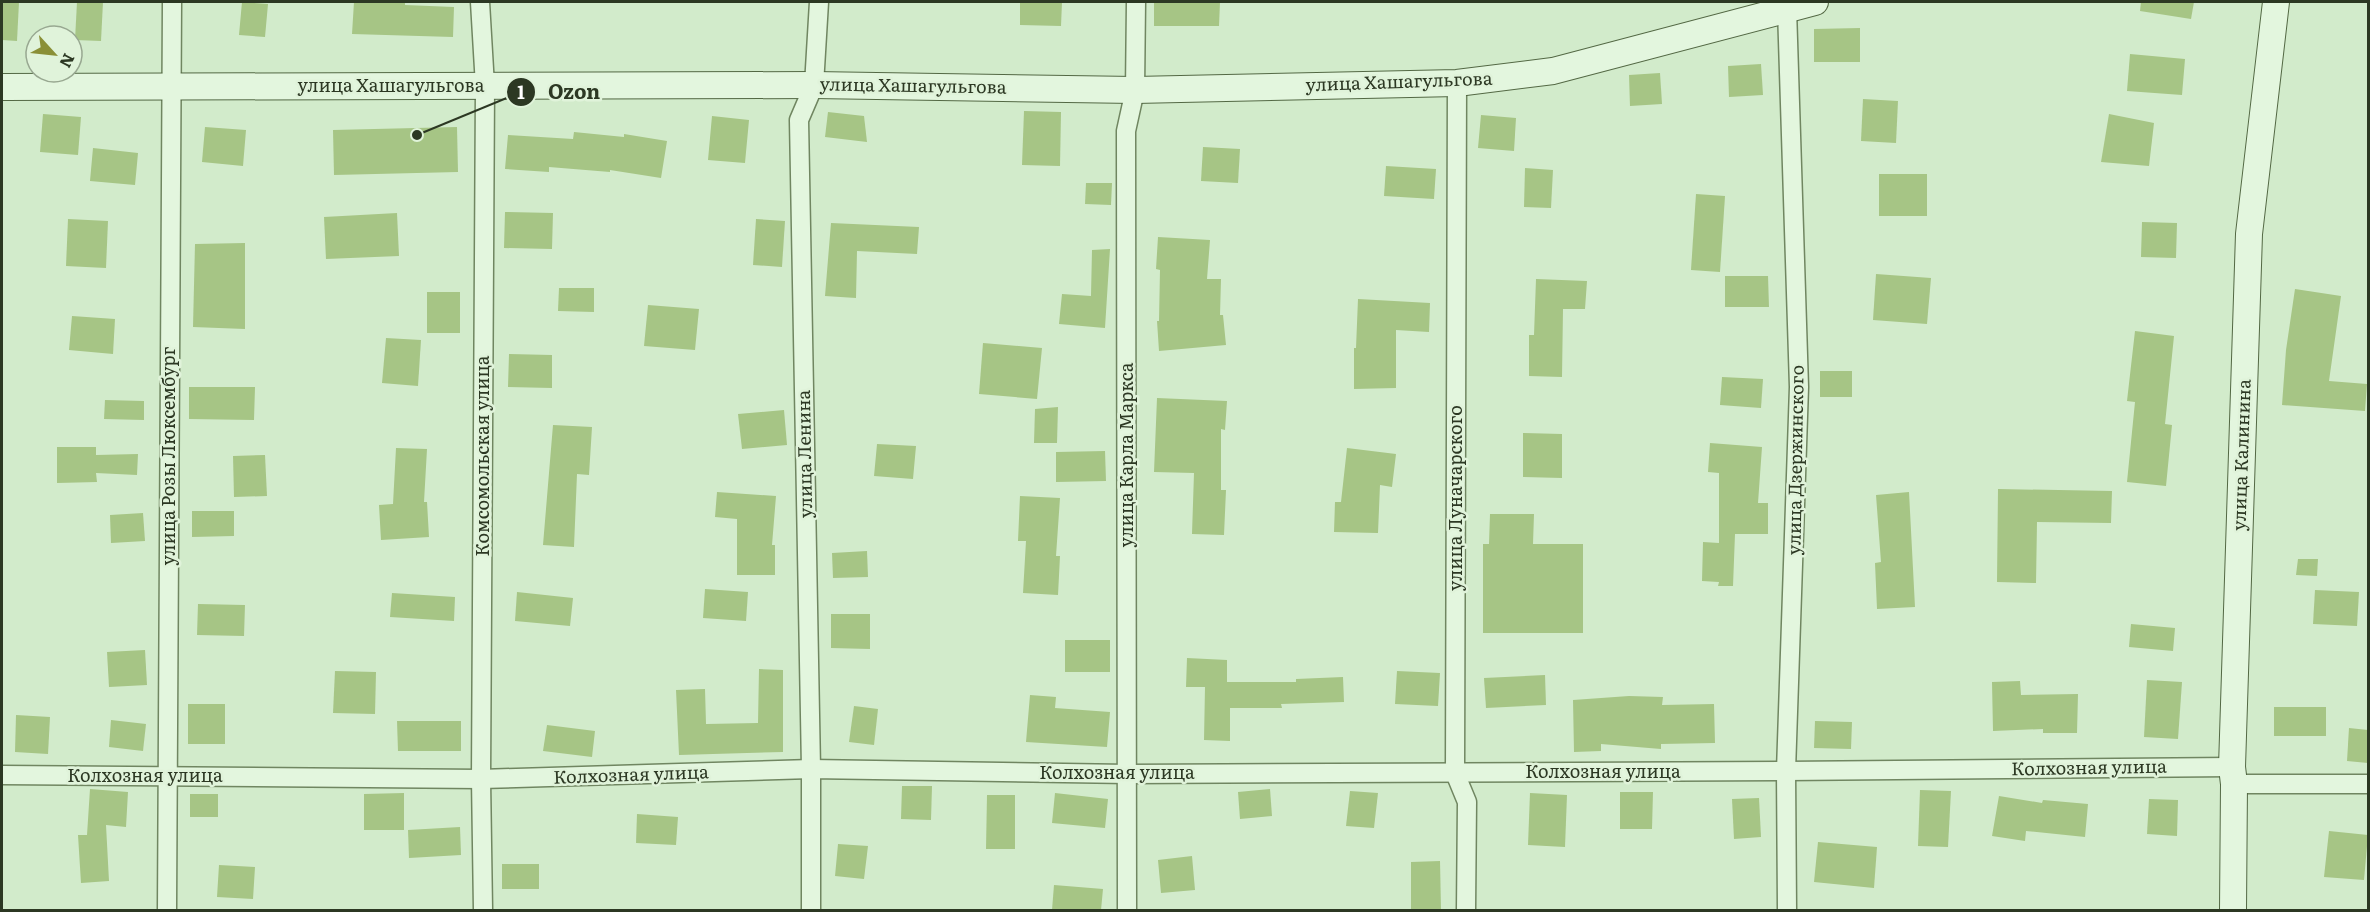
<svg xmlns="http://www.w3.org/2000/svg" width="2370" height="912" font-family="Literata,serif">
  <rect width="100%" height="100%" fill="#d2ebcb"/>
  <!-- building -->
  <g fill="#a6c585">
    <polygon points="2,2 19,2 17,41 2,40"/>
    <polygon points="77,2 103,2 101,41 75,40"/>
    <polygon points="242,2 268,4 265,37 239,35"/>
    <polygon points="354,2 405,2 405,5 454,7 453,37 352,34"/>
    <polygon points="1020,2 1062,2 1061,26 1020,25"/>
    <polygon points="1154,2 1220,2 1219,26 1154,26"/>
    <polygon points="2141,2 2194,2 2191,19 2140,11"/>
    <polygon points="1860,28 1860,62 1814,62 1814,29"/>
    <polygon points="2130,54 2185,59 2182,95 2127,91"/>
    <polygon points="1761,64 1763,95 1729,97 1728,66"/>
    <polygon points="1660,73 1662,104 1630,106 1629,75"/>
    <polygon points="1863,99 1898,101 1896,143 1861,141"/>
    <polygon points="1024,111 1061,112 1060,166 1022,165"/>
    <polygon points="828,112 864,116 867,142 825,137"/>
    <polygon points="43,114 81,117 78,155 40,152"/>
    <polygon points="2109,114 2154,123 2149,166 2101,162"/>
    <polygon points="1481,115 1516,118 1514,151 1478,148"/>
    <polygon points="712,116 749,120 745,163 708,160"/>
    <polygon points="205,127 246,130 243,166 202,162"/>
    <polygon points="457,127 458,172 334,175 333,130"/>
    <polygon points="574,132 624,137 624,134 667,141 661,178 610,170 610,172 549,167 549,172 505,169 508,135 573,139"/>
    <polygon points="1203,147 1240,149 1238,183 1201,181"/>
    <polygon points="93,148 138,153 135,185 90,181"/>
    <polygon points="1386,166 1436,169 1434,199 1384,196"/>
    <polygon points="1525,168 1553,170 1551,208 1524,207"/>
    <rect x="1879" y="174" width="48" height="42"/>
    <polygon points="1086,183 1112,183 1111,205 1085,204"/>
    <polygon points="1696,194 1725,196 1720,272 1691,270"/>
    <polygon points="505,212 553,213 552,249 504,248"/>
    <polygon points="397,213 399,256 326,259 324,217"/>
    <polygon points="68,219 108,221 106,268 66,266"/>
    <polygon points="756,219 785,221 782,267 753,265"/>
    <polygon points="2142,222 2177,223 2176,258 2141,257"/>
    <polygon points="831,223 919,227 917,254 857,251 856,298 825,296"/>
    <polygon points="1158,237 1210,240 1207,279 1221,279 1220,315 1223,315 1226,345 1159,351 1157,321 1159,321 1160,270 1156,269"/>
    <polygon points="245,243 245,329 193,327 195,244"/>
    <polygon points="1110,249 1105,328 1059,324 1062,294 1091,296 1092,250"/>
    <polygon points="1876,274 1931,278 1927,324 1873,320"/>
    <polygon points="1725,276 1768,276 1769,307 1725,307"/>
    <polygon points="1536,279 1587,281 1585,309 1563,309 1562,377 1529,376 1529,335 1534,335"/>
    <polygon points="559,288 594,288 594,312 558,311"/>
    <polygon points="2295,289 2341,296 2329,381 2367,384 2365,411 2282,405 2286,350"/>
    <rect x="427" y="292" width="33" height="41"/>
    <polygon points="1358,299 1430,303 1429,332 1396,330 1396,388 1354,389 1354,348 1356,348"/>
    <polygon points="648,305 699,309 695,350 644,346"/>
    <polygon points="72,316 115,319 113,354 69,350"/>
    <polygon points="2135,331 2174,336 2165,424 2172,425 2166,486 2127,482 2135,402 2127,401"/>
    <polygon points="386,338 421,340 418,386 382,383"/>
    <polygon points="983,343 1042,348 1037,399 979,394"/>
    <polygon points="509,354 552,355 552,388 508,387"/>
    <rect x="1820" y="371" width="32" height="26"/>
    <polygon points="1722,377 1763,379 1761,408 1720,405"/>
    <polygon points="189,387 255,387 254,420 189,419"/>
    <polygon points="1157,398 1227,401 1225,430 1221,429 1221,490 1226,490 1224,535 1192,534 1194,473 1154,472"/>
    <polygon points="105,400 144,401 144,420 104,419"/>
    <polygon points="1058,407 1057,443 1034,443 1035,409"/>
    <polygon points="784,410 787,445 742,449 738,414"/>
    <polygon points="553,425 592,427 589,475 577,474 574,547 543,545"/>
    <polygon points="1523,433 1562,434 1562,478 1523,477"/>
    <polygon points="1710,443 1762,447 1758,503 1768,503 1768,534 1735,534 1733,586 1718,586 1719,582 1702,581 1703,542 1719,543 1719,473 1708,472"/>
    <polygon points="877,444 916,446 913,479 874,476"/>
    <polygon points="57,447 96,447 96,455 138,454 137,475 96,473 97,482 57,483"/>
    <polygon points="396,448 427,449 424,502 427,502 429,537 381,540 379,505 393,504"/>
    <polygon points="1347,448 1396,454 1392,487 1380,485 1378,533 1334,532 1335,502 1341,502"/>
    <polygon points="1105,451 1106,481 1056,482 1056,452"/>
    <polygon points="265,455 267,496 234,497 233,456"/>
    <polygon points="1998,489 2112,491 2111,523 2037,522 2036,583 1997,582"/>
    <polygon points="717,492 776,496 772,545 775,545 775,575 737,575 737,519 715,517"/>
    <polygon points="1909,492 1915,607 1877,609 1875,563 1881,562 1876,495"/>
    <polygon points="1020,496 1060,498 1056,556 1060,556 1058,595 1023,593 1026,541 1018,541"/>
    <polygon points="192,511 234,511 234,536 192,537"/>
    <polygon points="143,513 145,541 111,543 110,515"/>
    <polygon points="1490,514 1534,514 1533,544 1583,544 1583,633 1483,633 1483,544 1489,544"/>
    <polygon points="867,551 868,577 833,578 832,553"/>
    <polygon points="2298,559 2318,559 2317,576 2296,575"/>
    <polygon points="705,589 748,592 746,621 703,618"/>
    <polygon points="2315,590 2359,592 2357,626 2313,624"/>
    <polygon points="517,592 573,598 570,626 515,621"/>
    <polygon points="392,593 455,597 454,621 390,617"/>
    <polygon points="198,604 245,605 244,636 197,635"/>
    <polygon points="831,614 870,614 870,649 831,648"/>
    <polygon points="2131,624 2175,628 2173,651 2129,647"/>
    <rect x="1065" y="640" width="45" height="32"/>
    <polygon points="145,650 147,685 109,687 107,652"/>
    <polygon points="1187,658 1227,660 1227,682 1296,682 1296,679 1343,677 1344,702 1281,704 1282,708 1230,708 1230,741 1204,740 1205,687 1186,687"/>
    <polygon points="759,669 783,670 783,752 679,755 676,690 705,689 706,724 758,723"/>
    <polygon points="335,671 376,672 375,714 333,713"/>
    <polygon points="1397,671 1440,673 1438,706 1395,704"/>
    <polygon points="1545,675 1546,705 1486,708 1484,678"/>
    <polygon points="2147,680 2182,682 2178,739 2144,737"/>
    <polygon points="2020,681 2021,695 2078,694 2077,733 2043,733 2043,729 1993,731 1992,682"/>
    <polygon points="1030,695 1056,697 1055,708 1110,712 1107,747 1026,742"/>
    <polygon points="1629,696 1663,697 1662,705 1714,704 1715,743 1661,744 1661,749 1601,744 1601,751 1574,752 1573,700"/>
    <rect x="188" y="704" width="37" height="40"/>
    <polygon points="854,706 878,709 874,745 849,742"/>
    <rect x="2274" y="707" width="52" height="29"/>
    <polygon points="16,715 50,717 48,754 15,752"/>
    <polygon points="111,720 146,724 143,751 109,747"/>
    <polygon points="397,721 461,721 461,751 398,751"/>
    <polygon points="1815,721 1852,722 1851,749 1814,748"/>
    <polygon points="547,725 595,731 592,757 543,751"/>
    <polygon points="2349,728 2368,730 2368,763 2347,761"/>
    <polygon points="902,786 932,786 931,820 901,819"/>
    <polygon points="90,789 128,792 126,827 106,825 109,881 81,883 78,835 87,835"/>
    <polygon points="1270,789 1272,816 1240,819 1238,792"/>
    <polygon points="1920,790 1951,791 1948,847 1918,846"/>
    <polygon points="1350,791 1378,793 1374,828 1346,826"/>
    <polygon points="1620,792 1653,792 1652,829 1620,829"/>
    <polygon points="404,793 404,830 364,830 364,794"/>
    <polygon points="1055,793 1108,799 1105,828 1052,823"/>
    <polygon points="1530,793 1567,795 1565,847 1528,845"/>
    <rect x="190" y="794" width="28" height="23"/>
    <polygon points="987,795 1015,795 1015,849 986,849"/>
    <polygon points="1999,796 2042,803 2043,800 2088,804 2085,837 2026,831 2025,841 1992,836"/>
    <polygon points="1759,798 1761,837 1734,839 1732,799"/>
    <polygon points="2149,799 2178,800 2177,836 2147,834"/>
    <polygon points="637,814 678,817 676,845 636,843"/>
    <polygon points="460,827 461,855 409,858 408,830"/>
    <polygon points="2329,831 2368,835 2364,880 2324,877"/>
    <polygon points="1818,842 1877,847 1874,888 1814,882"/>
    <polygon points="838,844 868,846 864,879 835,876"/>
    <polygon points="1192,856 1195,890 1161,893 1158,860"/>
    <polygon points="1440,861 1441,910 1411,910 1411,862"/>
    <rect x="502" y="864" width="37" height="25"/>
    <polygon points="219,865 255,867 253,899 217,897"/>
    <polygon points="1054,885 1103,889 1101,910 1052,910"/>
  </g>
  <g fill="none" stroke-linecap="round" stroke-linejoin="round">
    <!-- street casing -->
    <g stroke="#708661" stroke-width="21">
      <g id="street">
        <polyline points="480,2 485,86 481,779 483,910"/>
        <polyline points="1457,83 1455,773 1467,802 1466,910"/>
        <polyline points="2,775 481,779 811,769 1128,774 1786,771 2232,767"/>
        <polyline points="2234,784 2368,784"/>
        <polyline points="167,910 172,2"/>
        <polyline points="811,910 811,769 799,120 814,85 819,2"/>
        <polyline points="1127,910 1126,131 1135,90 1136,2"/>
        <polyline points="1787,910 1786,771 1799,387 1787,9"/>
      </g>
    </g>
    <!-- secondary casing -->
    <g stroke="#536844" stroke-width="28">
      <g id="secondary">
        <polyline points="2,87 814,85 1135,90 1457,83 1553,71 1815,2"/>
        <polyline points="2233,910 2234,784 2232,767 2249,234 2276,2"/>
      </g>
    </g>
    <!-- street -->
    <use href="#street" stroke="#e3f6de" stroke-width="18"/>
    <!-- secondary -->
    <use href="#secondary" stroke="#e3f6de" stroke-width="26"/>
  </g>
  <g text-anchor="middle" stroke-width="5" stroke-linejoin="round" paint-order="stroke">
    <!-- street labels -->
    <g font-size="18" fill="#2c3823" stroke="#e0f3da">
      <text transform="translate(1399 82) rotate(-2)" y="6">улица Хашагульгова</text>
      <text x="391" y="92">улица Хашагульгова</text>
      <text transform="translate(913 86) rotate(1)" y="6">улица Хашагульгова</text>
      <text transform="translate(805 454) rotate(-91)" y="6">улица Ленина</text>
      <text transform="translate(1127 455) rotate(-90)" y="6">улица Карла Маркса</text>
      <text transform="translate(2242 455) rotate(-88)" y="6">улица Калинина</text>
      <text transform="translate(169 456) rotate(-90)" y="6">улица Розы Люксембург</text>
      <text transform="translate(483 456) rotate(-90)" y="6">Комсомольская улица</text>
      <text transform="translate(1796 460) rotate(-89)" y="6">улица Дзержинского</text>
      <text transform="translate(1456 498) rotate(-90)" y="6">улица Луначарского</text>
      <text transform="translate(2089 768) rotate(-1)" y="6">Колхозная улица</text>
      <text x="1603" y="778">Колхозная улица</text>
      <text x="1117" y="779">Колхозная улица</text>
      <text transform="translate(631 775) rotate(-2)" y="6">Колхозная улица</text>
      <text x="145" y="782">Колхозная улица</text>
    </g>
  </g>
  <!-- callouts -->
  <path fill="none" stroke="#2c3823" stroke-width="2" d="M417 135L521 92"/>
  <g fill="#2c3823" stroke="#e0f3da" stroke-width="2">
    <circle cx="417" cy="135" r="6"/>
    <circle cx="521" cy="92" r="15"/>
  </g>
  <g font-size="18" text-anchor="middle" font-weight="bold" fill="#fff">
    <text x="521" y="99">1</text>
  </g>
  <g font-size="20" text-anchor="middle" font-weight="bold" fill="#2c3823" stroke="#e0f3da" stroke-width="5" stroke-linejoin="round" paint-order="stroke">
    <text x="574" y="99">Ozon</text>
  </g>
  <!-- border -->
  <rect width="2370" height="912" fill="none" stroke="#2c3823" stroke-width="6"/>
  <!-- north arrow -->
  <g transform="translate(54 54) rotate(117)"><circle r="28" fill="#e0f3da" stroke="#98a891" stroke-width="1.5"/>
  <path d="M0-4.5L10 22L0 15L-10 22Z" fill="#8a8f37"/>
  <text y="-9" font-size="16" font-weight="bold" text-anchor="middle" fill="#2c3823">N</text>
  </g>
</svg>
